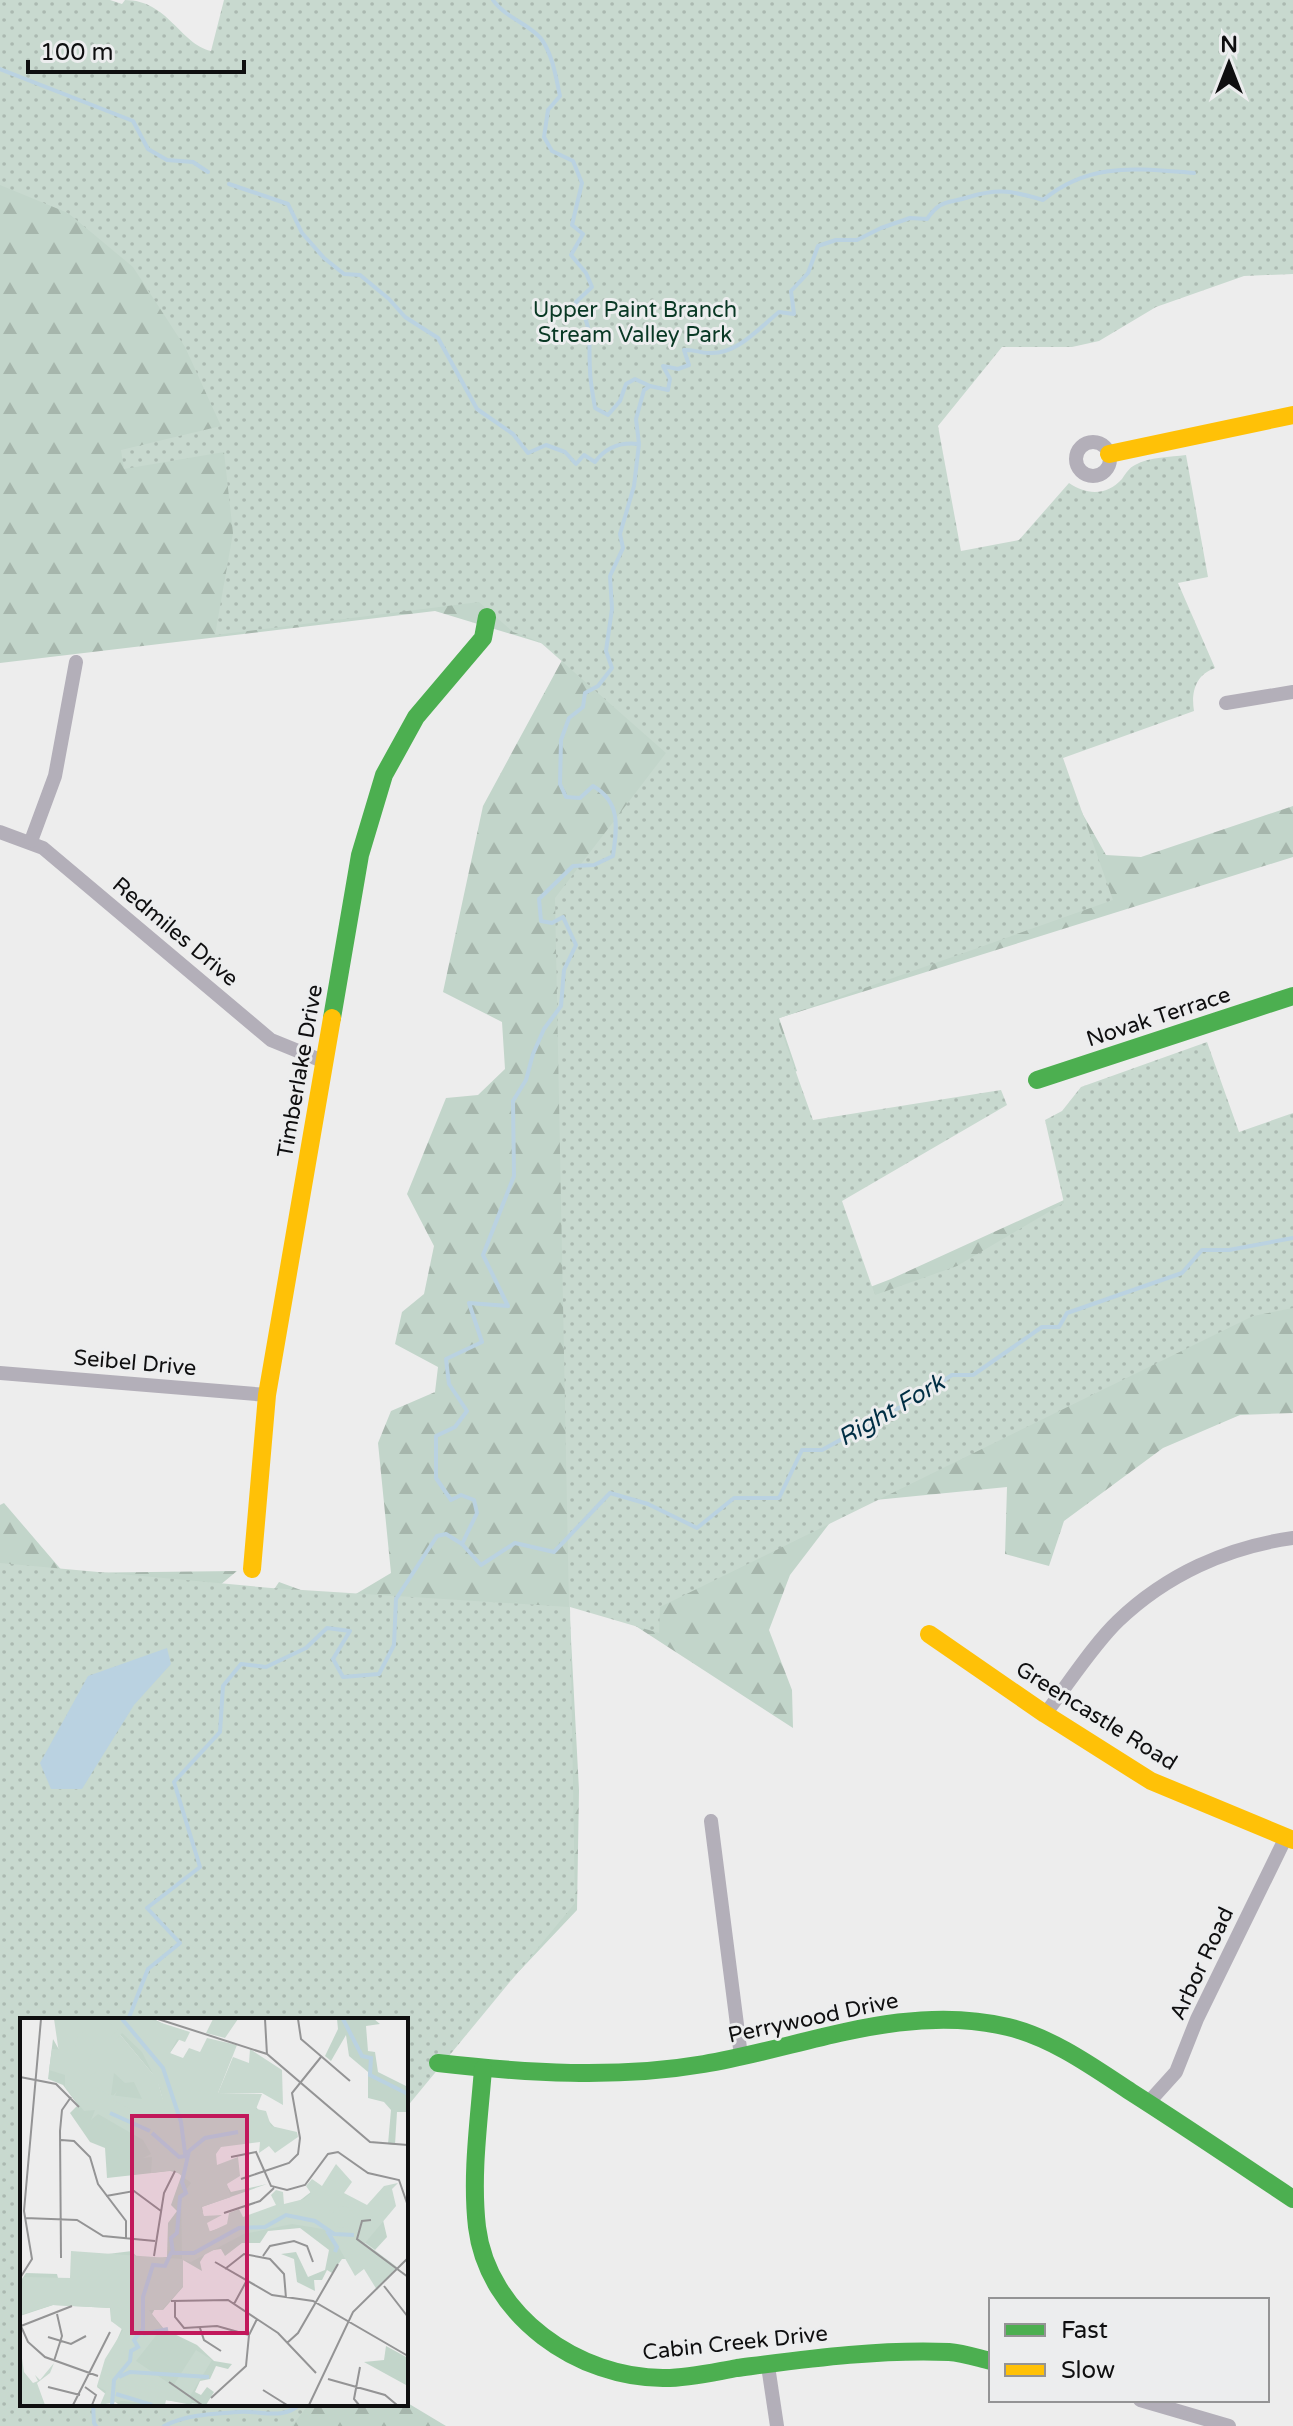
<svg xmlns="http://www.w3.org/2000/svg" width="1293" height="2426" font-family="'Varela Round',sans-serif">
  <defs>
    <pattern id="forest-firs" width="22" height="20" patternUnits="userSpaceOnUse" patternTransform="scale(2)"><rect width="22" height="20" fill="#c2d5ca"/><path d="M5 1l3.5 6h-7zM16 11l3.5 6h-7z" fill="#a6b6ac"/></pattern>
    <pattern id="park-dots" width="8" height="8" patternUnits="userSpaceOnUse" patternTransform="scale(2)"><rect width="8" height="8" fill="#c8d9cf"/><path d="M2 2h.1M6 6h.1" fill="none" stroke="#abb9b1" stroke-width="1.8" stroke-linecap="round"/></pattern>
  </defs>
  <rect width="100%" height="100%" fill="#ededed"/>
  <!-- forest -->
  <polygon fill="url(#forest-firs)" points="0,0 461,214 1293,0 966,337 903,499 1106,855 1141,857 1293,806 1293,857 779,1018 797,1071 700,1112 719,1345 891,1279 1075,1195 1219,1140 1293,1116 1293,1413 1240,1415 1163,1448 1064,1521 1049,1566 1005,1554 1007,1487 845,1503 790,1575 769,1630 792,1690 793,1728 631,1623 569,1601 579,1790 577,1910 459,2035 406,2020 22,2020 22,2404 406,2402 446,2426 0,2426 0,1505 4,1503 64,1573 237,1571 190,1610 134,1798 279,1582 339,1604 391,1573 378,1443 391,1411 435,1392 438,1367 395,1344 402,1312 424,1294 434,1246 407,1194 446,1098 478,1095 505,1069 502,1022 443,992 483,806 567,651 435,611 0,663"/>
  <!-- park -->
  <path fill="url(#park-dots)" d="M 0,0 L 110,0 L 122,4 L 125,0 C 168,0 180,44 211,51 L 224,0 L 1293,0 L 1293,274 L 1244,276 L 1156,307 L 1099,341 L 1072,347 L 1002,347 L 938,426 L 961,551 L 1019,540 L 1069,483 C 1086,495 1107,496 1122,479 C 1126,473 1129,468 1135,465 C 1149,457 1171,457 1186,455 L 1208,577 L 1178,583 L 1215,668 C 1195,675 1191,693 1194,711 L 1063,758 L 1113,900 L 777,1019 L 813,1120 L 1001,1090 L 1007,1105 L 842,1201 L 875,1295 L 957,1266 L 1064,1203 L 1045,1120 L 1062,1111 L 1081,1087 L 1207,1042 L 1239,1132 L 1293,1113 L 1293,1308 L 1253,1316 L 660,1607 L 659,1633 L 570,1607 L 575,1903 L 406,2108 L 406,2020 L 22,2020 L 22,2404 L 309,2404 L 292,2426 L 0,2426 L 0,1563 L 271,1588 L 569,1607 L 555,898 L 666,753 L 540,642 L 513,632 L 479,602 L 215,635 L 233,533 L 224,452 L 124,469 L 121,450 L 221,426 L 185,347 L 133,267 L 68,213 L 0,185 Z"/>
  <!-- water -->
  <polygon fill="#bad2e1" points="167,1648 171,1664 134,1705 82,1789 51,1789 40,1763 88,1676"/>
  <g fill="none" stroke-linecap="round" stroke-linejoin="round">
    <!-- stream -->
    <g stroke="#bad2e1" stroke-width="4">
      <path d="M 493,0 C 504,17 533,26 542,40 C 553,56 556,78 560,96 L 548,110 L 544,137 L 552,151 L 573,161 L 582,183 L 572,225 L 583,234 L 571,255 L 586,273 L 592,287 L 576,302 C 594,327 588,341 590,369 C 590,382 593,395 595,408 L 608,415 L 620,401 L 626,384 L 635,379 L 650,386"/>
      <polyline points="0,69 133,121 148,149 167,160 193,162 208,172"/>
      <path d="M 229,184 L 288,204 L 302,233 L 324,258 L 344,274 L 360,275 L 389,299 L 405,317 L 438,338 L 477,409 L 513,434 L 528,453 L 546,445 L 565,452 L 576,464 L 584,455 L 595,462 C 606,447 620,442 638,444"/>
      <path d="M 462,1544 L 477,1513 L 474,1500 L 461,1495 L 451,1500 L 436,1478 L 436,1436 L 455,1427 L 467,1411 L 449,1384 L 446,1359 L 482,1342 L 469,1303 L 508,1306 L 483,1255 L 514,1176 L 513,1101 L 526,1080 L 533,1054 L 544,1029 L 561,1006 L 564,970 L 576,945 L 563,917 L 552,923 L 541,921 L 539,899 L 573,866 L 594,865 L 613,856 C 617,827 621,802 593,786 L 580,798 L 566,797 L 560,784 L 561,740 L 569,718 L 583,707 L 585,693 L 598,686 L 612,668 L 606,651 L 612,609 L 610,576 L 623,548 L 620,534 L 634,486 L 639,444 L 636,419 L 644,390 L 650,386 L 668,390 L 670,379 L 663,366 L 678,369 L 689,365 L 684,350 C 693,349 700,353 709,353 C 737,355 759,328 779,312 L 794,314 L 791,291 L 808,273 L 818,246 L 836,240 L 857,240 L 881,228 L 910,218 L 927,219 C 941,199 947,204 969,197 C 999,188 1013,191 1043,200 C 1090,161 1138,169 1194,173"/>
      <polyline points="128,2020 148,1969 180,1943 147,1908 200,1867 174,1782 220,1732 223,1686 241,1664 266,1667 306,1648 327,1628 350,1631 333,1659 343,1677 379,1674 394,1645 396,1599 437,1536 446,1534 462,1544 481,1565 515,1543 554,1552 610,1493 648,1504 697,1528 734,1498 779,1498 802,1450 822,1450 913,1400 952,1375 973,1375 1042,1327 1059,1327 1067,1313 1182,1273 1202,1250 1229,1250 1293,1238"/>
      <polyline points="406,2382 408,2381"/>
      <polyline points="93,2404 94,2423 96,2426"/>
      <path d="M 164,2426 C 188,2414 213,2414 239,2412 C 260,2410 283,2421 300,2404"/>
    </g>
    <!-- street -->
    <g stroke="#b3afb9" stroke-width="14">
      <circle cx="1093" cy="459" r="17"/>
      <polyline points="1226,703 1293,692"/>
      <polyline points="0,832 43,848 271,1040 325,1062"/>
      <polyline points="31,841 55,776 76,662"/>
      <polyline points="0,1373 267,1395"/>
      <path d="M 1045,1714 C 1067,1686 1093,1645 1118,1621 C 1166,1575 1227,1547 1293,1538"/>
      <polyline points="711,1821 741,2056"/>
      <polyline points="1148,2103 1176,2072 1197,2019 1286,1837"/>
      <polyline points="768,2366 777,2426"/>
      <polyline points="1140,2400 1229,2426"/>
    </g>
    <!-- fast -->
    <g stroke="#4caf50" stroke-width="18">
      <polyline points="332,1018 360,855 384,775 416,717 483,638 487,617"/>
      <polyline points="1037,1080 1293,996"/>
      <path d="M 438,2063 C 526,2073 616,2079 704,2064 C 805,2047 905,2002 1008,2027 C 1053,2038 1093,2067 1131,2092 C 1186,2127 1239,2163 1293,2199"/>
      <path d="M 483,2069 C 479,2121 471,2175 477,2227 C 488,2316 579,2379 665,2378 C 689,2378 714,2372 737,2368 C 807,2359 878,2349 949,2352 C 963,2353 978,2358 991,2361"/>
    </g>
    <!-- slow -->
    <g stroke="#ffc107" stroke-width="18">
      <polyline points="1109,454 1293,415"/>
      <polyline points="252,1569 267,1395 332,1018"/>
      <polyline points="929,1634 1045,1714 1151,1781 1293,1840"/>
    </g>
  </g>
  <g text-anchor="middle" stroke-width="6" stroke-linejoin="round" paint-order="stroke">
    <!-- park labels -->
    <g font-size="22" fill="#093824" stroke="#ecedee">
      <text x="635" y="317">Upper Paint Branch<tspan x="635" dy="25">Stream Valley Park</tspan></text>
    </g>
    <!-- street labels -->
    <g font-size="22" fill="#0f0f10" stroke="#ecedee">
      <text transform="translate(176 931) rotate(40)" y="8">Redmiles Drive</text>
      <text transform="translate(1158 1016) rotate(-18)" y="8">Novak Terrace</text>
      <text transform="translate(299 1071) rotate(-80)" y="8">Timberlake Drive</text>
      <text transform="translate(135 1362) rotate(5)" y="8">Seibel Drive</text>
      <text transform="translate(1097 1715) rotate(32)" y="8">Greencastle Road</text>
      <text transform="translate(1201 1963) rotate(-65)" y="8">Arbor Road</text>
      <text transform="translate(813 2017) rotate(-12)" y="8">Perrywood Drive</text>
      <text transform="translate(735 2342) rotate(-6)" y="8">Cabin Creek Drive</text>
    </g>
    <!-- water labels -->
    <g font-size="24" font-style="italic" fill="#002e44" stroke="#ecedee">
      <text transform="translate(891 1410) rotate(-30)" y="8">Right Fork</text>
    </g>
  </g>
  <!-- overview -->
  <g transform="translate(20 2018)">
    <rect width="388" height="388" fill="#ededed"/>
    <path d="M 34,1 L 98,1 L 97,13 L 137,61 L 150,106 L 126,102 L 102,89 L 89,91 L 39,35 ZM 193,1 L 218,1 L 205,20 L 186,15 Z" fill="#c8d9cf"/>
    <path d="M 98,1 L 134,1 L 163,16 L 150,35 L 160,81 L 235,88 L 258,113 L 198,128 L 192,143 L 211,174 L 247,166 L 182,189 L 183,194 L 174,198 L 176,218 L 278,184 L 296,170 L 329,241 L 322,241 L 312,255 L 307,252 L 302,262 L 294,262 L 295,273 L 277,264 L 274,241 L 261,236 L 276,234 L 288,259 L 305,252 L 309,232 L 280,210 L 248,213 L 240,225 L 222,225 L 205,238 L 201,231 L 187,233 L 180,244 L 182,253 L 163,242 L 163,269 L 143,292 L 136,289 L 132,296 L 144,311 L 177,327 L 194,343 L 212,346 L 208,351 L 196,348 L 190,361 L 180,363 L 175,374 L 181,377 L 187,369 L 194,374 L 186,387 L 145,382 L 145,387 L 98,386 L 77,369 L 103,308 L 91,303 L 90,290 L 33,287 L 0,298 L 0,264 L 6,255 L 37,256 L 39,264 L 50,261 L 55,240 L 112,233 L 117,239 L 133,239 L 124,259 L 136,240 L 147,239 L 148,205 L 157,193 L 151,187 L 162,156 L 150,153 L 87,160 L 85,130 L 70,124 L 50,95 L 58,87 L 43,67 L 28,61 L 33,21 L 56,62 L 126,102 L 150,106 L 137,61 L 97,13 ZM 317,1 L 354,1 L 360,6 L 346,8 L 348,33 L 355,34 L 358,54 L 388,69 L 388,94 L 377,94 L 375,127 L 368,126 L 371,92 L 364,84 L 348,80 L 348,54 L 329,38 L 326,17 L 311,43 L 305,38 L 318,11 ZM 94,55 L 105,65 L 114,64 L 122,81 L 91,77 ZM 363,202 L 367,219 L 355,232 L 340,221 ZM 366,328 L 388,340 L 388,377 L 386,367 L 344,344 L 364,342 Z" fill="#c2d5ca"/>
    <path d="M 230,31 L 262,52 L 263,87 L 242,75 L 198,75 L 213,39 L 229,45 Z" fill="#c8d9cf"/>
    <path d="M 84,1 L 129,1 L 170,14 L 165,24 L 157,21 L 150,35 L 163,40 L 169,30 L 180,34 L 187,20 L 217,27 L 198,75 L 242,76 L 236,91 L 246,93 L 251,108 L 277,114 L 278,119 L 255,135 L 249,128 L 239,135 L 240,124 L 201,129 L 196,136 L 197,147 L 218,139 L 220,158 L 207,166 L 211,179 L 181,189 L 184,198 L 202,197 L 187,205 L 190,214 L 207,206 L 209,195 L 219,191 L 223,199 L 256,187 L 251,177 L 256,172 L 263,174 L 264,186 L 284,181 L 291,175 L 286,168 L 292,161 L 302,168 L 316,146 L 332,164 L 324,175 L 347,187 L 364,168 L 378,165 L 372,171 L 376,188 L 345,225 L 377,249 L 357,272 L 344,251 L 335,258 L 309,212 L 272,206 L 224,216 L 171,244 L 163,242 L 163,268 L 142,292 L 129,292 L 142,310 L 116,343 L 153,368 L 176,332 L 192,342 L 170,378 L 172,387 L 146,382 L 145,387 L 102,383 L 80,387 L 86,373 L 77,368 L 85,341 L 103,312 L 91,303 L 91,290 L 33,287 L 0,297 L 3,259 L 50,260 L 51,233 L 162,241 L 161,178 L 171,165 L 154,152 L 131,155 L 132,139 L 123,140 L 131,136 L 123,122 L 78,96 L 71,102 L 75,92 L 64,93 L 45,69 L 45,57 L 29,52 L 32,31 L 54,33 L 59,14 L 63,15 L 75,23 L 67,46 L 68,55 L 78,53 L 69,58 L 74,68 L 92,79 L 97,73 L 93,82 L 130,102 L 133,94 L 145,96 L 141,72 L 122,34 L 102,15 L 95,23 L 91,19 L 98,11 ZM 0,327 L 4,354 L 13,365 L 18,363 L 15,357 L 20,362 L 34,345 L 30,355 L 17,365 L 25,387 L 3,387 L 0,382 Z" fill="#c8d9cf"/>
    <path d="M312 199a11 11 0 1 1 22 0a11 11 0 1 1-22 0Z" fill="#c8d9cf"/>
    <path fill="none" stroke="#bad2e1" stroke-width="4" d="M 102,1 L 143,50 L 161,104 L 165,135 L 170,133M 323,1 L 342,38 L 351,40 L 350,57 L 388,76M 90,95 L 130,113M 132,115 L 159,139 L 166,138M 307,213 L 317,229 L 315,234M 153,235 L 151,220 L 157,215 L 160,179 L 166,175 L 162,164 L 169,133 L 185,120 L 218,114M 123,316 L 148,311M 99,359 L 110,354 L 189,359M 96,376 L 132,387M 92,387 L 94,362 L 110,343 L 111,333 L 118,329 L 114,322 L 123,311 L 123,279 L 133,247 L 145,248 L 151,235 L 174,235 L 219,210 L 245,209 L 266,197 L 295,203 L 314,216 L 334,217"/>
    <path fill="none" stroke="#949495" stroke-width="2" d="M 138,1 L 247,36 L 350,124 L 388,127M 245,1 L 247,37M 278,1 L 281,21 L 330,63M 0,59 L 36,66 L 59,89M 41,122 L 54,123 L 70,139 L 78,166 L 106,203 L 106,220M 211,139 L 236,134 L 251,168 L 267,172 L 285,167 L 308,136 L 318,134 L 348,155 L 379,162 L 388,188M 221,161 L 269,145 L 278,136 L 280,120 L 272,75 L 301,39M 86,178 L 114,173 L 141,193M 204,195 L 240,183 L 254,170M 5,200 L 57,202 L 83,218 L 135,223M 351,202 L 342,203 L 337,221 L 388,259M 134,238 L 144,175 L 155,153M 243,238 L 250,228 L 274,223 L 287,228 L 293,244M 41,240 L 40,113 L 42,92 L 51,79M 195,244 L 252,277 L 293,283 L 388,338M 205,251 L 224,236 L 250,241 L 264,256 L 266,280M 0,260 L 12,241 L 4,193 L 21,1M 364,268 L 388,299M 151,283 L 208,282 L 258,315 L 296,355M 155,283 L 155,299 L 164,310 L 197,308 L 229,317M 214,286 L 227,262M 0,306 L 8,324 L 25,339 L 78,358M 1,308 L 52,288M 180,310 L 184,322 L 201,333M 28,319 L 51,326 L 66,318M 267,325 L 278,315 L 318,246M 34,343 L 42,318 L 37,296M 308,361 L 365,377 L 377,387M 149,364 L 182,387M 28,369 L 60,377M 65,369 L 76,377 L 72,387M 243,372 L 267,387M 191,380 L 226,348 L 229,317 L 237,301M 53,387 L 90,314M 289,387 L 333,294 L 388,240M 339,387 L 334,381 L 340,349"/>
    <path fill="#c2185b" fill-opacity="0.15" stroke="#c2185b" stroke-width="4" d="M 112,98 L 227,98 L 227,315 L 112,315 Z"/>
    <rect width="388" height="388" fill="none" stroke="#0f0f10" stroke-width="4"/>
  </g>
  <!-- legend -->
  <rect x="989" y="2298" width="280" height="104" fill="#ecedee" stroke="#949495" stroke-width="2"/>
  <rect x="1005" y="2324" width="40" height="12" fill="#4caf50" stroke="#949495" stroke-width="2"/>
  <text x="1061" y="2338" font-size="24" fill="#0f0f10">Fast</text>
  <rect x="1005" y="2364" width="40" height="12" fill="#ffc107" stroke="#949495" stroke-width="2"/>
  <text x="1061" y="2378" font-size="24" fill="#0f0f10">Slow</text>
  <!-- north arrow -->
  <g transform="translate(1229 64)" stroke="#ecedee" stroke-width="6" paint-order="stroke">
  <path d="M0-6L14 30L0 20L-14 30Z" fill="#0f0f10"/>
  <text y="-12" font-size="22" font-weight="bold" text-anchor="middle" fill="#0f0f10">N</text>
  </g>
  <!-- scale -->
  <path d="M28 60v12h216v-12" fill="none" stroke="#0f0f10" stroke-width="4"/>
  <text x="40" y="60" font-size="24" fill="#0f0f10" stroke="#ecedee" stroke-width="6" paint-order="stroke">100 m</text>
</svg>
